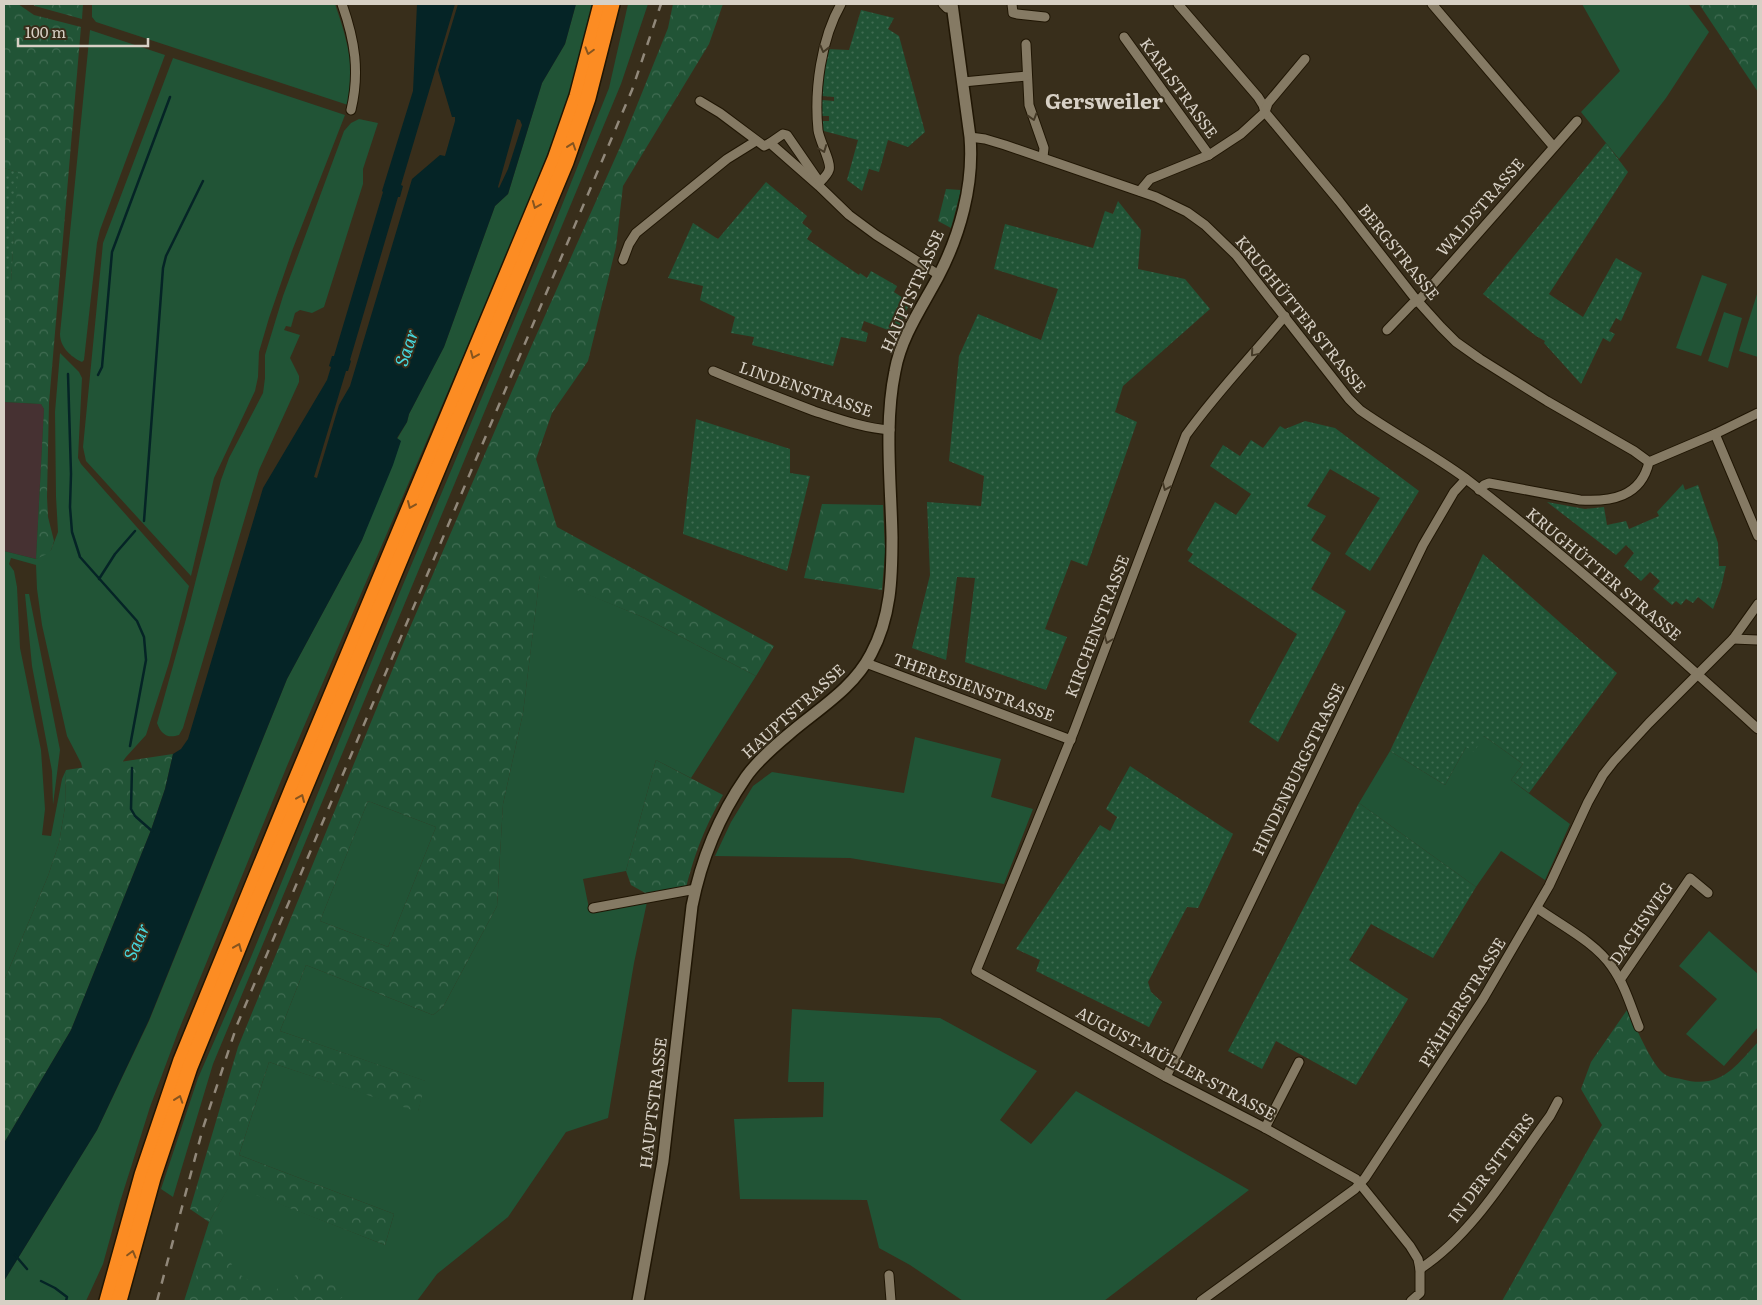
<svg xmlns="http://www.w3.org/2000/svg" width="1762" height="1305" font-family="Literata,serif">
  <defs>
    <pattern id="forest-crowns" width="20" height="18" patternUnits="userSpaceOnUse" patternTransform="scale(1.25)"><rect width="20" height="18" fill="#215436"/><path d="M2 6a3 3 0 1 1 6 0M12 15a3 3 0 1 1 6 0" fill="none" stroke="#406c52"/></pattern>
    <pattern id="garden-dots" width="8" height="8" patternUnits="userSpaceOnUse" patternTransform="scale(1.25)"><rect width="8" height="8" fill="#215436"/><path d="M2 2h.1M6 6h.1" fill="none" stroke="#406c52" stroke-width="1.8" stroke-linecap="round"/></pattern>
  </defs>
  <rect width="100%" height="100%" fill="#382e1b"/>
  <!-- commercial -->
  <polygon fill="#463132" points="4,402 41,404 44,409 36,559 4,551"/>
  <!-- grass -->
  <g fill="#215436">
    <path d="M 92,4 L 335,4 C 346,36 357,71 348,105 L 96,22 L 92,17 Z"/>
    <polygon points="576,4 595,4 576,82 516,233 287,766 178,1032 150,1107 120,1202 103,1264 86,1301 4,1301 4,1281 97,1130 149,1021 287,679 362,540 397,439 407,422 409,414 444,347 495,206 508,194 542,83 565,44"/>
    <polygon points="628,4 648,4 621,84 213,1064 173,1197 161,1189 198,1078 251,957 402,587 546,245 609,88"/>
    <polygon points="1582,4 1688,4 1709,32 1666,98 1619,159 1581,112 1620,71"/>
    <path d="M 90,30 L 165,55 L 100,230 L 97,243 L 84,360 L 82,362 C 71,357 60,347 60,334 Z"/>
    <polygon points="173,58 345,115 292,251 269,318 259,352 258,377 255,391 214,478 191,576 86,461 83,447 103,243"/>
    <path d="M 359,119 L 378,123 L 363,169 L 363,184 L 324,307 L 312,313 L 300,310 L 295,313 L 291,327 L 286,326 L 284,330 L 300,335 L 290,358 L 299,376 L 299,382 L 259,470 L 183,728 L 179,735 C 167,739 161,734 157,723 L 186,619 L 221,480 L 229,458 L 263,393 L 265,378 L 265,355 L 283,296 L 344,131 L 351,123 Z"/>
    <polygon points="1702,275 1727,284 1701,356 1676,348"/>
    <polygon points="1758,291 1758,357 1739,351"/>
    <polygon points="1724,312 1742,318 1728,368 1708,361"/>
    <polygon points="60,353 79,372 82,378 78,458 81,464 189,586 169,663 146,735 126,757 91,806 81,763 67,736 42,625 37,589 36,565 11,558 9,564 14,571 17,587 20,648 41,750 45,809 42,835 51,836 62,779 66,770 65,807 59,843 48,876 4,981 4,551 36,559 51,550 58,532 56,497 55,412"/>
    <polygon points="540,574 645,618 756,676 691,778 656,760 626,871 583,879 590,913 647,902 634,963 608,1118 566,1132 508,1217 437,1274 417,1301 184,1301 209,1222 230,1184 385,1245 394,1214 239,1155 269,1062 418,1111 425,1081 280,1031 306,965 433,1015 443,1007 497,906 503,804 523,713"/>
    <polygon points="25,594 29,594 60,750 53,805 52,771 32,666"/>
    <polygon points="1484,736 1523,764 1511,780 1570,824 1545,880 1501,851 1476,887 1359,803 1390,751 1445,785 1466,747"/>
    <polygon points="915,737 1001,759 991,797 1033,809 1004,884 850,858 715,856 731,822 753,786 772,772 904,793"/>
    <polygon points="368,801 436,827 388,947 320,921"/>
    <polygon points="1709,931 1758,974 1758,1027 1724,1066 1686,1034 1717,999 1679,966"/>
    <polygon points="792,1009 940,1018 1037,1071 1000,1120 1031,1144 1076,1091 1249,1190 1104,1301 963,1301 910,1265 879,1248 867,1200 740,1199 734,1119 823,1117 824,1082 788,1082"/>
  </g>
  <!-- forest -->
  <g fill="url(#forest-crowns)" fill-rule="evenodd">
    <polygon points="4,4 18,4 34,15 81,27 49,403 47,497 48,517 54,541 51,550 47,554 36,559 44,409 41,404 4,402 4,282 11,282 17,172 4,168"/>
    <polygon points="32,4 83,4 82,19 35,6"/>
    <path d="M 673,4 L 723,4 L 709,44 L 623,186 L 616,247 L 588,361 L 552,413 L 536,459 L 557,527 L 774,646 L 756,676 L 645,618 L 540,575 L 523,713 L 503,804 L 497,906 L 443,1007 L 433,1015 L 306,965 L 280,1031 L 426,1081 L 418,1112 L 269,1062 L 239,1155 L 394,1214 L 385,1245 L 230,1185 L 209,1222 L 190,1209 L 238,1047 L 405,639 L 531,347 L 621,145 L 668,28 ZM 368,801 L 436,827 L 388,947 L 320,921 Z"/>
    <polygon points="1699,4 1758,4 1758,92"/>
    <polygon points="946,189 961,190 951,228 938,221"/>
    <polygon points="822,504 883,505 885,552 882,590 804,578"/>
    <polygon points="173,754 165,789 151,830 71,1030 4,1143 4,981 48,876 59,843 65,807 66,770"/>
    <path d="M 656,760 L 723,795 C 705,827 695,852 686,888 L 647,894 L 631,885 L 626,871 Z"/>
    <path d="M 1627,1010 C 1637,1028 1649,1060 1663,1073 C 1667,1077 1676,1078 1681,1079 C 1720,1090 1735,1067 1758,1042 L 1758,1301 L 1502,1301 L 1602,1125 L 1581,1089 L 1591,1062 Z"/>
    <path d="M 213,1218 L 220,1218 C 224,1239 225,1266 245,1278 C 254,1283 266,1284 276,1286 L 280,1294 L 279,1301 L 189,1301 Z"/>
    <polygon points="304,1270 312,1270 344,1283 342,1298 330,1301 296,1300 291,1291 293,1277"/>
  </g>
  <!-- garden -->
  <g fill="url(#garden-dots)">
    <polygon points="861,10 894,18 888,29 899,36 925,132 908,147 888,140 879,172 869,169 862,191 847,180 858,140 820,130 821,121 829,121 829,116 821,116 822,100 834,101 834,97 822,96 827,49 849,50"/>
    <polygon points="1606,143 1628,172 1549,294 1583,317 1616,258 1642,273 1621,321 1616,318 1609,331 1615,334 1610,342 1603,338 1581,384 1544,343 1545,341 1536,336 1483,294"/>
    <polygon points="4,168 18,172 11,282 4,282"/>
    <polygon points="766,182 807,216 802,223 812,231 807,239 859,275 860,273 867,278 871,271 897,286 894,292 903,298 901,303 908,307 896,333 864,321 861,330 868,333 866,342 841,337 833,366 752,345 754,337 731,333 735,317 700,300 703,286 668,278 693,223 718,239"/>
    <polygon points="1118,201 1141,230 1138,269 1185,279 1210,309 1123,386 1115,412 1137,422 1087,566 1071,560 1045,629 1067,637 1046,690 965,662 975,578 957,577 946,660 912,648 930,575 927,502 981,506 984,476 949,461 959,356 978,314 1041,340 1058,289 994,269 1005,224 1093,248 1105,211 1113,214"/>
    <polygon points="696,419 790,449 790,473 810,476 787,571 683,534"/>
    <polygon points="1305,421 1335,428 1419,491 1370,571 1345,554 1380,498 1330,469 1307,506 1326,516 1311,540 1331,553 1311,589 1346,611 1278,742 1249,722 1297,634 1188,561 1193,554 1187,550 1215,502 1236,515 1251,494 1210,466 1223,445 1240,456 1251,440 1263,448 1280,426 1285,429"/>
    <polygon points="1683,484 1685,490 1698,485 1718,543 1719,566 1726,566 1721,588 1713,609 1698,597 1693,603 1686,599 1681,605 1676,601 1672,605 1653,589 1660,581 1650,572 1641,581 1624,566 1634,553 1626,545 1616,555 1547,502 1585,509 1604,507 1607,525 1626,521 1629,529 1659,516 1657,512"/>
    <polygon points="1483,554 1617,673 1529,793 1511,780 1523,764 1484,736 1474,752 1466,747 1445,785 1390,751"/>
    <polygon points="1130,766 1233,834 1198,908 1187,907 1148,982 1151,992 1162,1002 1149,1027 1036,971 1040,960 1016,949 1100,825 1110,831 1117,817 1106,809"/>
    <polygon points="1359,803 1476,887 1433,958 1371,924 1349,960 1408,999 1356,1085 1276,1041 1262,1069 1228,1051"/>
  </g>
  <!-- water -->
  <path fill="#052426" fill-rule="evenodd" d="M 417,4 L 455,4 L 401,185 L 403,186 L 400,197 L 398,197 L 350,360 L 351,361 L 348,371 L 346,371 L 314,477 L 317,478 L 339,405 L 350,386 L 412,179 L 440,155 L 445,156 L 455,121 L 455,117 L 452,117 L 438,70 L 458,4 L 576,4 L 565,44 L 542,83 L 508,194 L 495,206 L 444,347 L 409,414 L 407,422 L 397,438 L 401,441 L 393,465 L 362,540 L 287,679 L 149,1020 L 97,1130 L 4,1281 L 4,1143 L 71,1030 L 151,830 L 165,789 L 173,754 L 181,749 L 188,739 L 263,488 L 327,380 L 331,367 L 329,366 L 332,356 L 334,356 L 383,192 L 382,191 L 413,91 ZM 517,119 L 520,120 L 522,125 L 508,169 L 499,188 L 498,187 Z"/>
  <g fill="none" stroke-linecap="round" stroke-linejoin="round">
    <!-- stream -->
    <g stroke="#052426" stroke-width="2.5">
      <polyline points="68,374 71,474 70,507 72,532 80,557 137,621 144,637 146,660 130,746"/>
      <polyline points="98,375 102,367 112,252 170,97"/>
      <polyline points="144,521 163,268 166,256 203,181"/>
      <polyline points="99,579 115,554 135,531"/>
      <polyline points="132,768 131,809 135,816 152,831"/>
      <polyline points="15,1255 27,1269"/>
      <polyline points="41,1281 55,1288 67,1297 66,1301"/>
    </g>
    <!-- minor casing -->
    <g stroke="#201604" stroke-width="11">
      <g id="minor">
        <path d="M 342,4 C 355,41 360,72 351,110"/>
        <polyline points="943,4 947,8 953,8"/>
        <polyline points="1012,4 1013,13 1017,14 1045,17"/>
        <polyline points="1178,4 1258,97 1263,105 1265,112 1339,201 1414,297 1441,327 1456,342 1480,359 1547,401 1634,451 1649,462"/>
        <polyline points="1432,4 1553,146"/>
        <polyline points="1124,37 1209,155"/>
        <polyline points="1026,44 1029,105 1044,148 1043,157"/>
        <polyline points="963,82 1027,76"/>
        <polyline points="700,101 720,113 764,146 770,143 819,186 849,215 876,235 939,275"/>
        <path d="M 970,137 L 985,139 L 1005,145 L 1156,197 L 1187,212 L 1205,225 L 1236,255 L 1349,399 L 1360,410 C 1394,434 1431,453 1465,478 C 1567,556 1663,643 1758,729"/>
        <polyline points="770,143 783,134 787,135 818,180"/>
        <path d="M 820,182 C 823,179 828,174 829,170 C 832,163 819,140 818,130 C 814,90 821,39 841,4"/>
        <polyline points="1140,191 1150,179 1209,155 1241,134 1265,112 1268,103 1305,59"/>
        <polyline points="623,260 629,244 636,233 727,159 756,141"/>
        <path d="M 1285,316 C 1252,356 1216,393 1186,435 L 1074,731 L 976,971 L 1166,1077 L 1265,1128 L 1356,1179 L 1410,1246 L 1418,1259 L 1420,1269 L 1420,1293 L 1411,1301"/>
        <polyline points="1387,330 1412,304 1421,298 1577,121"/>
        <path d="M 713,371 C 746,385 780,398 814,411 C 839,419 863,428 890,430"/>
        <polyline points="1715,434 1758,536"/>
        <path d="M 1479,490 L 1484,485 L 1489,483 L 1580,500 C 1611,502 1641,497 1649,462 L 1715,434 L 1758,413"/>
        <polyline points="1733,639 1758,640"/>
        <polyline points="866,663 1071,740"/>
        <polyline points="593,908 696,889"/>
        <path d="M 1537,908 C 1562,926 1595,942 1612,967 C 1625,985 1631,1007 1639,1027"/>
        <polyline points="1620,980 1690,878 1708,893"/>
        <polyline points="1166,1077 1423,545 1454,492 1466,479"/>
        <polyline points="1265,1128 1299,1062"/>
        <path d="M 1420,1269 C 1474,1234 1512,1167 1550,1116 L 1558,1101"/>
        <polyline points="889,1275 891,1301"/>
        <polyline points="1201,1301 1355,1189 1365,1178 1483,999 1549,886 1588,802 1603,775 1614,761 1649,723 1733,639 1758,604"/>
      </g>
    </g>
    <!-- secondary casing -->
    <g stroke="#201604" stroke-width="14">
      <path id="secondary" d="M 638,1301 L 663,1161 L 692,906 C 701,860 719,816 746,777 C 755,764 777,744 789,734 C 818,709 853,689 871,654 C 891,617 892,578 892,537 C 891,483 884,424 895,371 C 901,337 922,307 938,277 C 960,235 974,185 970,137 L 952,4"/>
    </g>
    <!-- motorway casing -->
    <g stroke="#201604" stroke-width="18">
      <g id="motorway">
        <polyline points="107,1301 142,1175 181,1060 292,789 555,159 577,96 601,4"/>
        <polyline points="119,1301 153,1178 190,1067 251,917 566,162 588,98 612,4"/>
      </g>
    </g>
    <!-- minor -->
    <use href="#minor" stroke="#857a64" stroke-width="9"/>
    <!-- secondary -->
    <use href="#secondary" stroke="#857a64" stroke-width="11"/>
    <!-- motorway -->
    <use href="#motorway" stroke="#fc8c23" stroke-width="15"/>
    <!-- rail -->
    <polyline stroke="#91887a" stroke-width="2.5" stroke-dasharray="9 9" stroke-linecap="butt" points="157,1301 203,1128 237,1025 632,90 661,4"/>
  </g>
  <!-- one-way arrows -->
  <defs><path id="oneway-chevron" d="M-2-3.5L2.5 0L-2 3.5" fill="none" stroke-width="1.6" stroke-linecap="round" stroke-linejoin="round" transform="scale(1.25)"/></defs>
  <g stroke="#443926">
    <use href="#oneway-chevron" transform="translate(824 49) rotate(104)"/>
    <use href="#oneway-chevron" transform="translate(1033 117) rotate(73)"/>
    <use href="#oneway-chevron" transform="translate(823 149) rotate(69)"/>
    <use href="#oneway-chevron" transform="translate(1254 353) rotate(130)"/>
    <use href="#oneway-chevron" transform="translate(1166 487) rotate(112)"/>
    <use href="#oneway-chevron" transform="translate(1108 640) rotate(111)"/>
  </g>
  <g stroke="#86541e">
    <use href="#oneway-chevron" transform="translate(589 51) rotate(106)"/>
    <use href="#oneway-chevron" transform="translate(572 146) rotate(-71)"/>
    <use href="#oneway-chevron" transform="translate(536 205) rotate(112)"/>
    <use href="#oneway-chevron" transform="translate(474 355) rotate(113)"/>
    <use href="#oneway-chevron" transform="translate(411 505) rotate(113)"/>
    <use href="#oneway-chevron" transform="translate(301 798) rotate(-67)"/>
    <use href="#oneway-chevron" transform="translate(238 947) rotate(-68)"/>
    <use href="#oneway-chevron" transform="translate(179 1099) rotate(-71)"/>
    <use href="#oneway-chevron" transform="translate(132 1254) rotate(-75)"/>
  </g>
  <g text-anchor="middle" stroke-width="4" stroke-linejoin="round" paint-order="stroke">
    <!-- street labels -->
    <g font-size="16" fill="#d7d0c5" stroke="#382e1b">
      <text transform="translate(1179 88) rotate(54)" y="6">KARLSTRASSE</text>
      <text transform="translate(1480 207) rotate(-49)" y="6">WALDSTRASSE</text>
      <text transform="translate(1399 252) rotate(51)" y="6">BERGSTRASSE</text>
      <text transform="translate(912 291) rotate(-66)" y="6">HAUPTSTRASSE</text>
      <text transform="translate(1301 314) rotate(51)" y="6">KRUGHÜTTER STRASSE</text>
      <text transform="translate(806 389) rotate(19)" y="6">LINDENSTRASSE</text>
      <text transform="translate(1604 574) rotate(40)" y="6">KRUGHÜTTER STRASSE</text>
      <text transform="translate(1097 626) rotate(-69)" y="6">KIRCHENSTRASSE</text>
      <text transform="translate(974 687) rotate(20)" y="6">THERESIENSTRASSE</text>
      <text transform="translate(793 711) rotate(-42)" y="6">HAUPTSTRASSE</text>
      <text transform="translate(1298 769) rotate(-64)" y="6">HINDENBURGSTRASSE</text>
      <text transform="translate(1641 923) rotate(-55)" y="6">DACHSWEG</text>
      <text transform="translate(1462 1002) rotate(-58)" y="6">PFÄHLERSTRASSE</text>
      <text transform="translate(1176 1063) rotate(28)" y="6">AUGUST-MÜLLER-STRASSE</text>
      <text transform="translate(653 1103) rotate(-83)" y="6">HAUPTSTRASSE</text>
      <text transform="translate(1491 1168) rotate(-53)" y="6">IN DER SITTERS</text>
    </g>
    <!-- water labels -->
    <g font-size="18" font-style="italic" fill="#46d8de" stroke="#382e1b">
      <text transform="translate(407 348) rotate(-71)" y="6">Saar</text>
      <text transform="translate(137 942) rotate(-66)" y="6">Saar</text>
    </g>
    <!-- district labels -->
    <g font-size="21" font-weight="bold" fill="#d7d0c5" stroke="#382e1b">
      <text x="1104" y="109">Gersweiler</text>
    </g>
  </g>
  <!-- border -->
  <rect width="1762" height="1305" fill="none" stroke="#d7d0c5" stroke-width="10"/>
  <!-- scale -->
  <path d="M18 38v8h130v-8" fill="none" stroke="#d7d0c5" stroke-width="2.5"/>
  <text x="25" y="38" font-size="15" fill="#d7d0c5" stroke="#382e1b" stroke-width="4" paint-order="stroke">100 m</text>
</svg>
